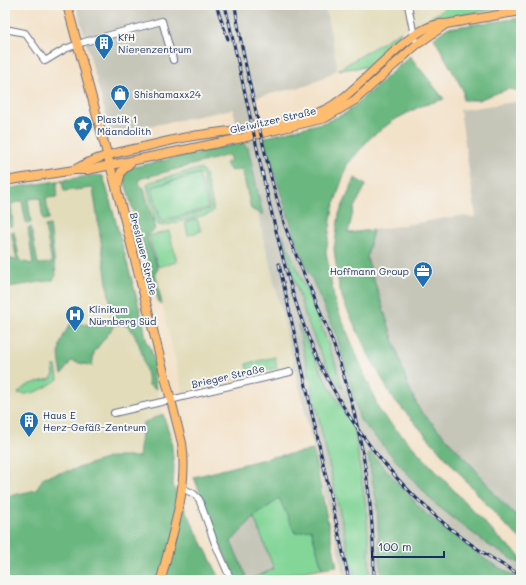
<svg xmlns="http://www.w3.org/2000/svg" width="526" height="585" font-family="Mali,sans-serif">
  <rect width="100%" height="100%" fill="#f6f6f2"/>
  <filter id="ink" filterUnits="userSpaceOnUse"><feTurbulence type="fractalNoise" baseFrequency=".025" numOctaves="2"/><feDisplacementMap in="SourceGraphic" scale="8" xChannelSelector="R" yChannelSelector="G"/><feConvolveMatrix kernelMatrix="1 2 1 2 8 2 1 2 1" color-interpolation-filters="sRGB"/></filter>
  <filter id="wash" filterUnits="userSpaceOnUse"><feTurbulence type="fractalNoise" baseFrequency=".012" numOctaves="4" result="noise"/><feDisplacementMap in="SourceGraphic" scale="16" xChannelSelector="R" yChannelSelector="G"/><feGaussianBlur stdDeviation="0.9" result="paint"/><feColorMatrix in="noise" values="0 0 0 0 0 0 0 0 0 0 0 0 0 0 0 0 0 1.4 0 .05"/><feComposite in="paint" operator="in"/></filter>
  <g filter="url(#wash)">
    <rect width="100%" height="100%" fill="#f3e2ca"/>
    <!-- built -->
    <g fill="#e2dcba">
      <polygon points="325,5 451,5 420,24 401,31 337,70 336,59"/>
      <polygon points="242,143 295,368 183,393 162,304 124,175 129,168"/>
      <polygon points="95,175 103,176 107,189 143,321 147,344 150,346 156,368 153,371 163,414 143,423 139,457 111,457 83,465 72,470 44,477 36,490 5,497 5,189"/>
    </g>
    <!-- industrial -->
    <g fill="#c5c5b8" fill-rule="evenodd">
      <path d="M 76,5 L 325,5 L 336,59 L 337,70 L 309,85 L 253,98 L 263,138 L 298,245 L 338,340 L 360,420 L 488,545 L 521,564 L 521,580 L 486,560 L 426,514 L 370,452 L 368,456 L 377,505 L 381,580 L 369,580 L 369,548 L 366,509 L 354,428 L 327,383 L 347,545 L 355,580 L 345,580 L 233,109 L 111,134 ZM 282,234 L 317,315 L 336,366 L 342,388 L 332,375 L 315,336 L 304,309 Z"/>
      <polygon points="521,101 521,520 497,497 475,469 419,409 408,385 367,258 373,230 458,216 476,217 460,110"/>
      <polygon points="254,517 274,569 248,580 231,543"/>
    </g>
    <!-- green -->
    <g fill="#83d698" stroke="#4f827b" fill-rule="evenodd">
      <polygon points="451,5 521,5 454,16 423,27 420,24"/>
      <polygon points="401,31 400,38 366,67 338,70"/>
      <path d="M 198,169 L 202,170 L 205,174 L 213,206 L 213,211 L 209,214 L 163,226 L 158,225 L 155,222 L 147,185 L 150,182 ZM 198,173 L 202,175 L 210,209 L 160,223 L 150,187 Z"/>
      <polygon points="199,174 208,208 161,221 152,187"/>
      <polygon points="197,219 201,231 188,235 185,222"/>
      <polygon points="169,231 177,262 158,267 149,236"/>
      <path d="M 282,234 L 317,315 L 336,366 L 343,389 C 309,346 297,286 282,234 Z"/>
      <polygon points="298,325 327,383 354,428 366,509 369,548 369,580 355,580"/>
      <polygon points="275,357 277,368 249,374 246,364"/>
      <path d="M 53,366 L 56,366 L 58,379 C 47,387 32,397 18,393 C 26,383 39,382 51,379 L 54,374 Z"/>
      <polygon points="280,498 295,533 311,528 322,568 259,580 248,580 274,569 254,517"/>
    </g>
    <!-- forest -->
    <g fill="#6ab780" stroke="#42736f">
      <polygon points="521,18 521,91 508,89 478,100 463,100 463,90 434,38 447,28"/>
      <polygon points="410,56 444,99 421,106 394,120 370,138 347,165 333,208 326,252 335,303 380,412 497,536 521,557 521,564 488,545 434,503 360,420 338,340 298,246 263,138 325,122 346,113"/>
      <polygon points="242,143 248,148 263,215 251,209 242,169 231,171 225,163 231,161 229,155 139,179 140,186 144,188 155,229 147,237 158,270 155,272 162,304 159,303 125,182 124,175 129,168"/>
      <path d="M 95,175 L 103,176 L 107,189 L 143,321 L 147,344 L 150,346 L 156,368 L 153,371 L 156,389 L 149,385 C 144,365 142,340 127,325 L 116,324 L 94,352 L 92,366 L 71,361 L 62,374 C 57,351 58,342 71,323 L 103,326 L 112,316 L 93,188 L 64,191 L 62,181 L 57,182 L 57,197 L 46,198 L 49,219 L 43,220 L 40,198 L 28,199 L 31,223 L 26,223 L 22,201 L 11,204 L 13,226 L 9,226 L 5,206 L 5,189 Z"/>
      <polygon points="355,178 366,185 354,208 348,233 373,230 367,258 408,385 419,409 475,469 497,497 521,520 521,539 504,524 392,397 365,348 345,305 339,287 334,249 339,214"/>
      <polygon points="50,225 56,275 53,280 9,287 5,283 5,258 17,260 11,232 14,232 20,261 33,264 28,228 31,227 38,264 52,263 45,226"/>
      <polygon points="163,414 171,438 174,467 173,486 221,580 5,580 5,497 36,490 44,477 72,470 111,457 139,457 143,423"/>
      <polygon points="313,450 337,566 322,568 311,529 295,533 279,498 254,517 231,542 248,580 237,580 222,550 194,477 272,457"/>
      <polygon points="370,452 426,514 486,560 521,580 381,580 377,505 368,456"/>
    </g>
  </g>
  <g filter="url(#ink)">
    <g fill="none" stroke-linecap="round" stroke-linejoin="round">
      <!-- minor casing -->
      <g stroke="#676e84" stroke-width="8">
        <g id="minor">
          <polyline points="408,5 414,36 418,44"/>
          <polyline points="5,29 25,33 45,61 65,49 84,42 162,21 173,60"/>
          <polyline points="114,413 290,372"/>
          <polyline points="182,488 194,494 199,499 214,541 231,580"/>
        </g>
      </g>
      <!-- major casing -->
      <g stroke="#676e84" stroke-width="10">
        <g id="major">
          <path d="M 67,5 L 124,217 L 182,443 C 189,488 171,537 161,580"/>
          <path d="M 74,170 C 95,157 119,152 143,147 C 160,143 176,139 193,136 C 234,130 283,126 322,111 C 359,96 410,20 446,24 L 521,11"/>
          <polyline points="5,181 74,170 87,170 242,138 325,118 355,100 415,46 446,24"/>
          <polyline points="117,188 121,172 131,162"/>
        </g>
      </g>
      <!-- minor -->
      <use href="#minor" stroke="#fff" stroke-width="6"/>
      <!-- major -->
      <use href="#major" stroke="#febc70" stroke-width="8"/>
      <!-- rail casing -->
      <g stroke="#1b2f5e" stroke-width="3">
        <g id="rail">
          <polyline points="216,5 228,39"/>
          <path d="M 225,5 C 239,65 252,125 265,185 C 278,239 290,295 312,346 C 353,442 428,526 521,575"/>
          <path d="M 235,5 C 240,43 249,80 257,117 C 265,154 273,190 285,226 C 299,267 319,305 334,346 C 361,421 374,501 374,580"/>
          <polyline points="279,264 349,580"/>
        </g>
      </g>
      <!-- rail -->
      <use href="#rail" stroke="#f6f6f2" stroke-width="1.5" stroke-dasharray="4.5" stroke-linecap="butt"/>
    </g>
  </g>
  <!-- icons -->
  <defs>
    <g id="building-pin" transform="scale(1)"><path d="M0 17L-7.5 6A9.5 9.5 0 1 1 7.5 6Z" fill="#1f6fb2" stroke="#f6f6f2"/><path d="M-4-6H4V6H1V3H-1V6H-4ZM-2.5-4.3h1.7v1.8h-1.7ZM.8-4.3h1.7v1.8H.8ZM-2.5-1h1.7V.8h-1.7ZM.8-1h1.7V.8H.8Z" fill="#fff"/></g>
    <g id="shop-pin" transform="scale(1)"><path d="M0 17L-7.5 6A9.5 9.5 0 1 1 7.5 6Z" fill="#1f6fb2" stroke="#f6f6f2"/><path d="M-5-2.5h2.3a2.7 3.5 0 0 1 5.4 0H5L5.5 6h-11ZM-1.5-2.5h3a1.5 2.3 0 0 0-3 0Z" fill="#fff"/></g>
    <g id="sight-pin" transform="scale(1)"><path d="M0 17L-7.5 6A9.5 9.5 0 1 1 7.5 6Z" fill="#1f6fb2" stroke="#f6f6f2"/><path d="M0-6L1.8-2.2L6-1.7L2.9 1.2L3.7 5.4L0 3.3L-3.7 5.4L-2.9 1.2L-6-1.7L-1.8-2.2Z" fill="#fff"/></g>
    <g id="office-pin" transform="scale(1)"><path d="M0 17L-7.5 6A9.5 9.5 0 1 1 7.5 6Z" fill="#1f6fb2" stroke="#f6f6f2"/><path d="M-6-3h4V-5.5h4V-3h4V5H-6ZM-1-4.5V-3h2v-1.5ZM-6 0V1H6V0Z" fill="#fff"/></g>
    <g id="hospital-pin" transform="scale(1)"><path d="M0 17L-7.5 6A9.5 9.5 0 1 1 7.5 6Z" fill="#1f6fb2" stroke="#f6f6f2"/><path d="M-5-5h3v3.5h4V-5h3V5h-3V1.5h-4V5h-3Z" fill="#fff"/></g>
  </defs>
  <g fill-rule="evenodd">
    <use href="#building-pin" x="104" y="43"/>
    <use href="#shop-pin" x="120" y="94"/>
    <use href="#sight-pin" x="83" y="125"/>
    <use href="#office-pin" x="423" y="271"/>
    <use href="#hospital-pin" x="75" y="315"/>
    <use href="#building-pin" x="29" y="421"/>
  </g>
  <g text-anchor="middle" stroke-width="4" stroke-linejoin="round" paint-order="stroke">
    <!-- poi labels -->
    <g font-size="10" fill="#1b2f5e" stroke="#f6f6f2" text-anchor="start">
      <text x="118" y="41">KfH<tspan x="118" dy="12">Nierenzentrum</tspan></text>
      <text x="134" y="98">Shishamaxx24</text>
      <text x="97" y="123">Plastik 1<tspan x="97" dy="12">Mäandolith</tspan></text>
      <text x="409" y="275" text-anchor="end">Hoffmann Group</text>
      <text x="89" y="313">Klinikum<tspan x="89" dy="12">Nürnberg Süd</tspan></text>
      <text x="43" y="419">Haus E<tspan x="43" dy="12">Herz-Gefäß-Zentrum</tspan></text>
    </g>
    <!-- street labels -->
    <g font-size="10" fill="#1b2f5e" stroke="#f6f6f2">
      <text transform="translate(273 120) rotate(-13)" y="4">Gleiwitzer Straße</text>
      <text transform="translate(144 254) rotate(76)" y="4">Breslauer Straße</text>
      <text transform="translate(228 376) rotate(-13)" y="4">Brieger Straße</text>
    </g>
  </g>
  <!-- margin -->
  <rect width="526" height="585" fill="none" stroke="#f6f6f2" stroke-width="20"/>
  <!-- scale -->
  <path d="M372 551v6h72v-6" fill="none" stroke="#1b2f5e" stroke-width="2"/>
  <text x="378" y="551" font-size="12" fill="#1b2f5e" stroke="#f6f6f2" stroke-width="3" paint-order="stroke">100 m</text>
</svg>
